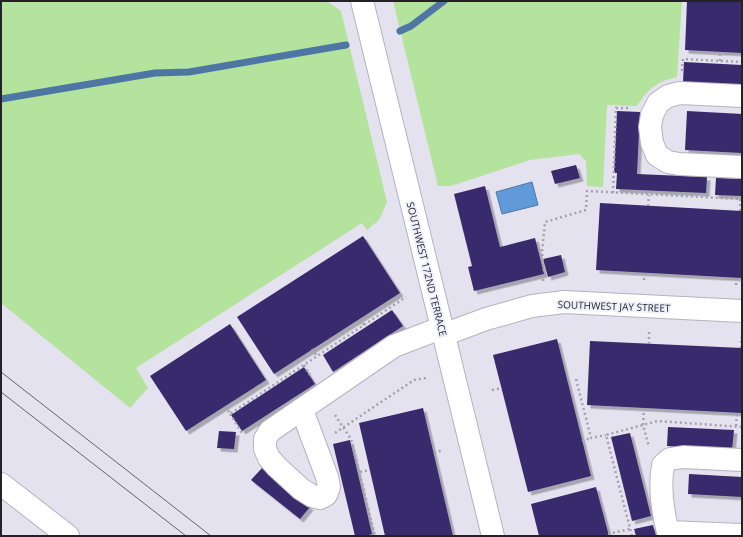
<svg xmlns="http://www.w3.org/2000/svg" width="743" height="537" font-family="'Open Sans',sans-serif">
  <defs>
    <filter id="shadow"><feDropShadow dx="3.5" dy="3.5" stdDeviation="0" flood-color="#0004"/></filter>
  </defs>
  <rect width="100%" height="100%" fill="#e3e2ee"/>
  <!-- green -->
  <g fill="#b4e39d">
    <polygon points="1,1 327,1 341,11 387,202 379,220 367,230 362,223 136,368 148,388 130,408 1,303"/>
    <path d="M 393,1 L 682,1 L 677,77 C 656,82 649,88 637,106 L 607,105 L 603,187 L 587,186 L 586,161 L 579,154 L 530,160 L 451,186 L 438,186 Z"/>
  </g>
  <!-- water -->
  <polygon fill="#619ad9" stroke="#4e76a4" points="532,182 538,205 502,214 496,192"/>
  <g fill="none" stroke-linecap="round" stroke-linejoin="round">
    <!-- stream -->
    <g stroke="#4e76a4" stroke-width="7">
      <polyline points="400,31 411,26 444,1"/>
      <polyline points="1,99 155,73 189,72 346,45"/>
    </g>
  </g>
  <!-- building -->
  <g fill="#37296d" filter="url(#shadow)">
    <polygon points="687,1 742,1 742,53 685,50"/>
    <polygon points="684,62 742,65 742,85 683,82"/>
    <polygon points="617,111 640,112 637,174 707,177 706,193 616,189 617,173 614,173"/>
    <polygon points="687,111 742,114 742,153 685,150"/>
    <polygon points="576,165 580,178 555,184 551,171"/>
    <polygon points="716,178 742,179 742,196 715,195"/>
    <polygon points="485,186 500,247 535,238 544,274 474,291 468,267 472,266 454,194"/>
    <polygon points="600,203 742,211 742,278 596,270"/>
    <polygon points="363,236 400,293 274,374 237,317"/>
    <polygon points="561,255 565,272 548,277 543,259"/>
    <polygon points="392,310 403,326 333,372 323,355"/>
    <polygon points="230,324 266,380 186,431 150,376"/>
    <polygon points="557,339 591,476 528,492 493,355"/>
    <polygon points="590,341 742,348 742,413 587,405"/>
    <polygon points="304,367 315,384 242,431 231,415"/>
    <polygon points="423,408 453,536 385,536 359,423"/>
    <polygon points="668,427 734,430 732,450 667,446"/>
    <polygon points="219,431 236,432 234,449 217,448"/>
    <polygon points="630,433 651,516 632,521 611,437"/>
    <polygon points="350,440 372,534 366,536 355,536 333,444"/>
    <polygon points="262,468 310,507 300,519 251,480"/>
    <polygon points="689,474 742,477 742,497 688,494"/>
    <polygon points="596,487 609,536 539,536 531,504"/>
    <polygon points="653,525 656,536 636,536 634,529"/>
  </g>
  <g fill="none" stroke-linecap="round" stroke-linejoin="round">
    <!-- minor casing -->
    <g stroke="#b4b3bf" stroke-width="24">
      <g id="minor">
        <polyline points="362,1 493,536"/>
        <polyline points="742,96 680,93 668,96 658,103 652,115 650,127 652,143 657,155 668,162 679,164 742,167"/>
        <polyline points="443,335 486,319 532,306 564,302 742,311"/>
        <polyline points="302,410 327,477 329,487 326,495 320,498 312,496 301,489 277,467 269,458 265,449 265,439 270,431 394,346 441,328"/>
        <path d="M 742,460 L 683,457 L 670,459 L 663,465 C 659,488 662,509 668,532 L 742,535"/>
        <polyline points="1,484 68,536"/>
      </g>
    </g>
    <!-- path -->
    <g stroke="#a3a2ac" stroke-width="2.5" stroke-dasharray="2 3" stroke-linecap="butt">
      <polyline points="720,61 720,52"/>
      <polyline points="682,71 683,59 742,62"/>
      <polyline points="613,193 616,108 630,108"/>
      <polyline points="648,206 649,195"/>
      <polyline points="740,211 740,199"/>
      <polyline points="644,280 644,272"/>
      <polyline points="543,281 544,273 542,252 545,222 586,210 587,191 742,199"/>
      <polyline points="736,285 736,277"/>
      <polyline points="360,319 364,325"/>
      <polyline points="649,344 649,332"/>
      <polyline points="741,348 741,337"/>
      <polyline points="312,349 317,356"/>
      <polyline points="304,365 310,375"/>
      <polyline points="576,379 591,438 606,435"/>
      <polyline points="492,390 502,388"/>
      <polyline points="226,406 230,414 406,297"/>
      <polyline points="644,408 643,425 649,447"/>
      <polyline points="230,414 242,433 243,433"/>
      <polyline points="335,415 351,439 375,536"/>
      <polyline points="736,426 737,413"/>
      <polyline points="335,433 414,380 426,378"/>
      <polyline points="582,441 591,438"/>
      <polyline points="434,453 443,450"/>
      <polyline points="360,472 370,470"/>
      <polyline points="608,534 630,529"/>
      <polyline points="632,536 606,435 658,421 742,427"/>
    </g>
    <!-- minor -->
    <use href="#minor" stroke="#fff" stroke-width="22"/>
    <!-- tram -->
    <g stroke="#63626a" stroke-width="1">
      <polyline points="1,372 211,536"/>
      <polyline points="1,392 186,536"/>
    </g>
  </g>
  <g text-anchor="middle" stroke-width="4" stroke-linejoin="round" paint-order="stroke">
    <!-- street labels -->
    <g font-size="10" fill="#222227" stroke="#f0f0fc">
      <text transform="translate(427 269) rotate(76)" y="4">SOUTHWEST 172ND TERRACE</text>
      <text transform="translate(614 306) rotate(2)" y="4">SOUTHWEST JAY STREET</text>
    </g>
  </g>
  <!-- border -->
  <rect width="743" height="537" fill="none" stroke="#222227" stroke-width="4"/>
</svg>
